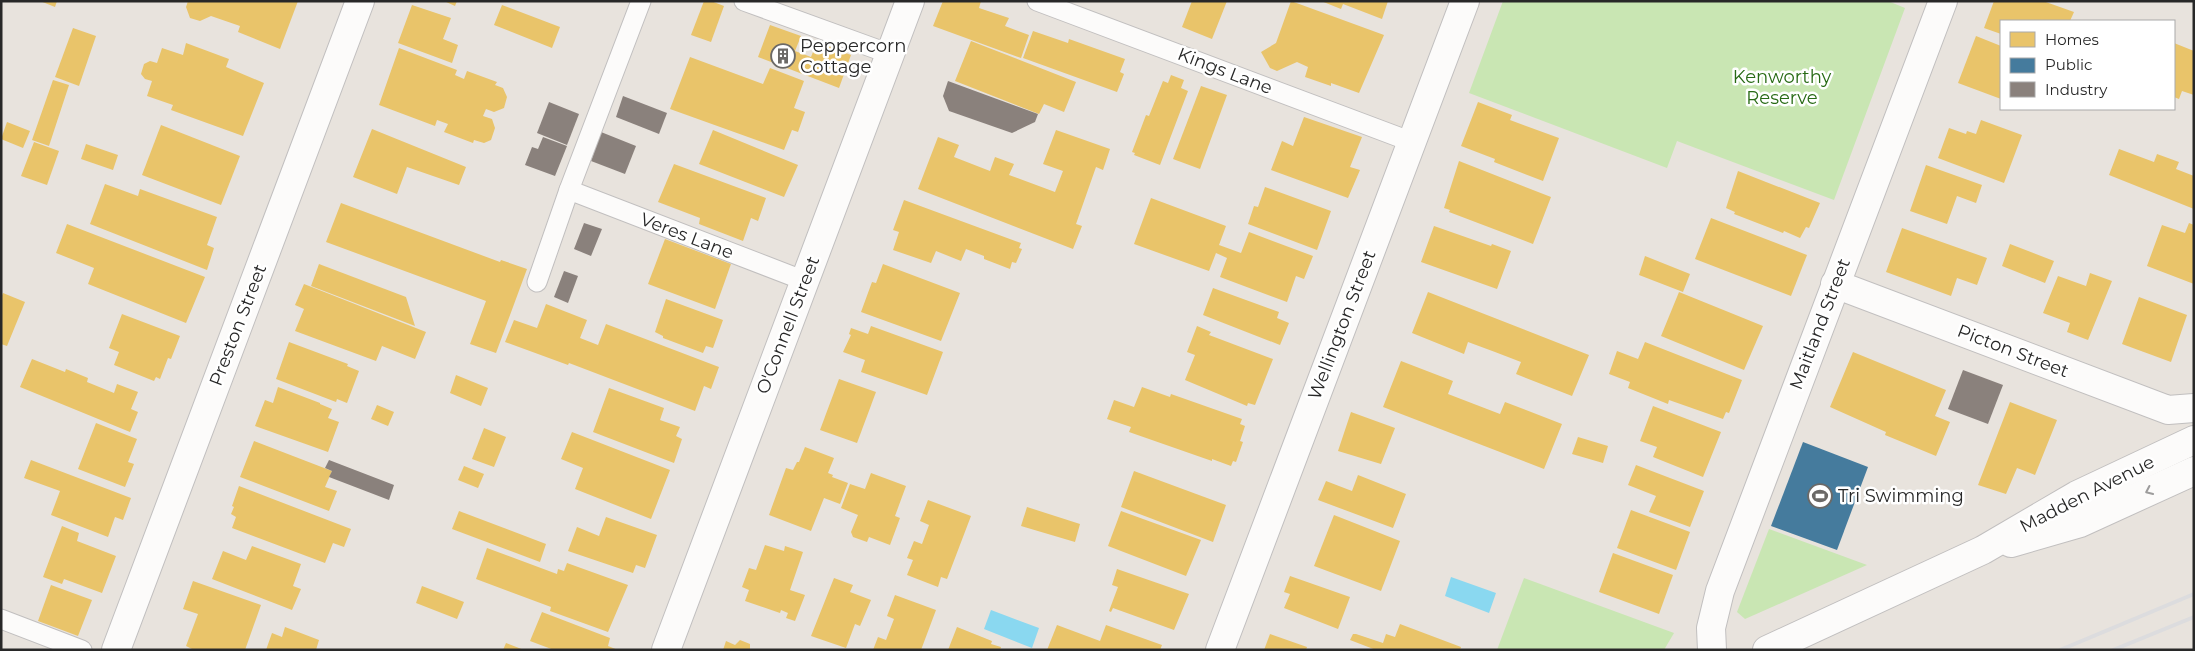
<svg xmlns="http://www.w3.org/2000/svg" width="2195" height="651" font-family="Montserrat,sans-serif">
  <rect width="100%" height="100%" fill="#e8e3dd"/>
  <!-- green -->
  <g fill="#c9e6b3">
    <polygon points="1503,1 1888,1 1905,8 1834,200 1677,141 1667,168 1469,93"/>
    <polygon points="1769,529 1867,565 1745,619 1737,612"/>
    <polygon points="1524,578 1674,633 1664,650 1497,650"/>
  </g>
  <!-- water -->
  <g fill="#8ad8f0">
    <polygon points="1451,577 1496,593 1489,613 1445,596"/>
    <polygon points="991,610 1039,628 1032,648 984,629"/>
  </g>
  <!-- homes -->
  <g fill="#e9c46a">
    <polygon points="40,1 57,1 55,7"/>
    <polygon points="188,1 298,1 280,49 238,32 240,26 211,16 200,21 190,18 186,7"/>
    <polygon points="444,1 457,1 455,6"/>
    <polygon points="704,1 711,1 724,6 711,42 691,35"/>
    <polygon points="943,1 981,1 979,8 1009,18 1005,26 1029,35 1021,58 933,26"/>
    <polygon points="1192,1 1227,1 1212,39 1182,27"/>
    <polygon points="1291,1 1384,35 1359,93 1331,83 1331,86 1305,77 1308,67 1297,62 1277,71 1270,68 1261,52 1276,43"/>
    <polygon points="1321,1 1388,1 1382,19 1343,4 1341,9"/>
    <polygon points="1994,1 2043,1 2074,12 2070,21 2001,21 2001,34 1984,28"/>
    <polygon points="412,5 451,18 443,39 458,45 452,63 398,43"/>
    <polygon points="502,5 560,27 552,48 494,25"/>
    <polygon points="770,25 801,36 795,51 811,57 817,42 851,55 839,88 758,57"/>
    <polygon points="73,28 96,36 79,86 55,77"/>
    <polygon points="1033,31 1068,43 1069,39 1125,59 1120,72 1124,74 1117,92 1023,58"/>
    <polygon points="1976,36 2001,46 2001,99 1958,83"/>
    <polygon points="971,41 1076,82 1064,112 1044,104 1039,114 955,81"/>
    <polygon points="186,43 229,59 226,67 264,83 243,136 171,110 173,105 147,96 152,81 145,79 141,74 144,64 150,61 157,63 162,48 183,55"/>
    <polygon points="2174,43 2194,51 2194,95 2182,91 2179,99 2174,97"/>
    <polygon points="399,48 457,70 455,75 464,79 467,71 497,82 495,85 503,88 507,97 504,108 494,112 486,109 483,116 492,119 495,128 491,140 484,143 474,140 473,143 444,132 448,124 437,120 435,126 379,105"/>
    <polygon points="690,57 763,84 770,68 804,81 794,108 805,112 798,132 792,130 784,150 670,109"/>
    <polygon points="1171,75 1184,80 1181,88 1188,91 1160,165 1134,155 1135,153 1132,152 1146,115 1149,116 1163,81 1168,83"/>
    <polygon points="53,80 69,85 49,146 32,140"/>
    <polygon points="1201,86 1227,95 1200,169 1173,159"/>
    <polygon points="1478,102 1512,115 1510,120 1559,138 1543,181 1494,162 1495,159 1461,146"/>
    <polygon points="1304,117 1362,137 1350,167 1360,170 1348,198 1271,170 1282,141 1293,146"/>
    <polygon points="1981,120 2022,135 2004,183 1938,158 1949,128 1966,134 1967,131 1976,134"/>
    <polygon points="7,122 30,131 23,148 1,139"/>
    <polygon points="161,125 240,156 221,205 142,175"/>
    <polygon points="372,129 466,167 459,185 407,167 397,194 353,177"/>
    <polygon points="713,130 798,165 784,197 699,164"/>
    <polygon points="1056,130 1110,149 1103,170 1096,167 1076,224 1082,226 1073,249 918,189 938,137 959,145 954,157 990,171 995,157 1014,164 1009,175 1055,192 1063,171 1043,164"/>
    <polygon points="34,142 59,151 47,185 21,176"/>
    <polygon points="86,144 118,155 113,170 81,159"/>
    <polygon points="2119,149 2154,162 2157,154 2179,162 2176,169 2194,176 2194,209 2109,175"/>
    <polygon points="1459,161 1551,197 1533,244 1449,212 1450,210 1444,208"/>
    <polygon points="674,164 766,198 758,221 751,218 743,241 699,224 700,218 658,202"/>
    <polygon points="1926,165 1982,185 1976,203 1957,196 1947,224 1910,211"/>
    <polygon points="1738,171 1820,203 1809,228 1806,227 1800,238 1784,231 1783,233 1734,214 1735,212 1726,208"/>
    <polygon points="105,184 138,196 140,189 217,217 207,245 214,248 207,270 90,224"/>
    <polygon points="1265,187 1331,211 1317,250 1248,224 1254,206 1258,207"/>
    <polygon points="1151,198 1226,226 1219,245 1241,253 1249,232 1313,256 1304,279 1296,276 1287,302 1220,277 1227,258 1216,253 1209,271 1134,244"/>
    <polygon points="904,200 1021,243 1019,248 1022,249 1016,263 1012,262 1010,269 984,259 984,256 966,249 961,261 936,251 931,263 893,250 899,232 893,230"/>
    <polygon points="341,203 500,262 501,260 527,269 496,353 470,344 486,301 326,242"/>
    <polygon points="1711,218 1807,255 1791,296 1695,259"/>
    <polygon points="2189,223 2194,225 2194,284 2147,266 2162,225 2185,233"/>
    <polygon points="67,224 205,277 186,323 88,284 94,268 56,253"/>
    <polygon points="1434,226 1491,246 1492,244 1511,251 1497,289 1421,262"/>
    <polygon points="1902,228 1987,258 1977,285 1957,278 1951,296 1886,272"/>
    <polygon points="665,239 731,264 715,309 648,284"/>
    <polygon points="2010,244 2054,261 2045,283 2002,266"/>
    <polygon points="1645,256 1690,274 1683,292 1639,275"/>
    <polygon points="319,264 406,297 415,326 311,286"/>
    <polygon points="883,264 960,293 941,341 861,312 872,282 876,283"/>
    <polygon points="2090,273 2112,281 2088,340 2067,332 2070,323 2043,313 2058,276 2086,286"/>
    <polygon points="304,284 426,332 415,359 382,346 376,361 295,331 304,309 295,305"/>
    <polygon points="1213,288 1279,312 1277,318 1289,323 1280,345 1203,315"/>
    <polygon points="1428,292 1589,355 1572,396 1516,374 1521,362 1495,352 1468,342 1464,354 1412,333"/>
    <polygon points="1679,292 1763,326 1744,370 1661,336"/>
    <polygon points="3,293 25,302 7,346 1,344 1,298"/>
    <polygon points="2139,297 2187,315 2171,362 2122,344"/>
    <polygon points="666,299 723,320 713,348 706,346 703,353 663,338 663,336 655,332"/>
    <polygon points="546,304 587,320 580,338 598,345 606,324 719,367 711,389 704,386 695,411 569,363 568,365 505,342 514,320 537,328"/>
    <polygon points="122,314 180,336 171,359 168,358 160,379 156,377 154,381 114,365 119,352 109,348"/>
    <polygon points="871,326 943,352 927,395 861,372 865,360 843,352 851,335 849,334 851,328 868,334"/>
    <polygon points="1197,326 1211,332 1209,335 1273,359 1255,405 1248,403 1247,406 1185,380 1195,355 1187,352"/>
    <polygon points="289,342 348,364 347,366 359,371 347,403 337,399 336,402 276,379"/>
    <polygon points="1645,342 1742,380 1729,413 1726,412 1723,419 1669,400 1668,404 1628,388 1630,382 1609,374 1617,351 1638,359"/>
    <polygon points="1853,352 1946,390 1935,416 1950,422 1936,456 1885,435 1886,432 1830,407"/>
    <polygon points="32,359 65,372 66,369 88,378 87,382 114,393 117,384 138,392 131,409 138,412 130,432 20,387"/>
    <polygon points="1401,361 1453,381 1448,394 1500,414 1505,402 1562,424 1544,469 1383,407"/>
    <polygon points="456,375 488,388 481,406 450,393"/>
    <polygon points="839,379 876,392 857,443 820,430"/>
    <polygon points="278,387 320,403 320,404 332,409 328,418 339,422 328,452 255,426 265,400 273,403"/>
    <polygon points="1142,387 1170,397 1171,394 1242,419 1240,424 1245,426 1240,441 1243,442 1236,462 1233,461 1231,466 1212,459 1212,461 1129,432 1131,427 1107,419 1114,400 1134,407"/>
    <polygon points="609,388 664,408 660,420 680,427 676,436 682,439 674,463 593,432"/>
    <polygon points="2010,402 2057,420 2035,475 2017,468 2006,494 1978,485"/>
    <polygon points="377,405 394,412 388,426 371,419"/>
    <polygon points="1653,406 1721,432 1703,477 1653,457 1657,447 1640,441"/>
    <polygon points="1351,412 1395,428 1381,464 1338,451"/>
    <polygon points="96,423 137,439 128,462 134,464 125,487 78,469"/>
    <polygon points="484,428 506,437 494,467 472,459"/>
    <polygon points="572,432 670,470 651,519 575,489 583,468 561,459"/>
    <polygon points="1578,437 1608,446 1603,463 1572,454"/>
    <polygon points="254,441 332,471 325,487 337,491 329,511 240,477"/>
    <polygon points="805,447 834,458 828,473 833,475 832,477 848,483 840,504 824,498 811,531 769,515 786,468 793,470 797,462 799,462"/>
    <polygon points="31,460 131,498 123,520 115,517 108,537 51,515 60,491 24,478"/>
    <polygon points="1636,465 1704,491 1690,527 1649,512 1656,496 1628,485"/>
    <polygon points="464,466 484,474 478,488 458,480"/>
    <polygon points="1134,471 1226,505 1213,542 1121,507"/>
    <polygon points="871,473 906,486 895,516 900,518 890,545 869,537 867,542 853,537 851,532 858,515 841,508 850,484 865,489"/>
    <polygon points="1358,475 1406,494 1393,528 1318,500 1326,481 1352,491"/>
    <polygon points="239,486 351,529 344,547 333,543 325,563 232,528 236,517 231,514 234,507 232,506"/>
    <polygon points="928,500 971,516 947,579 941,577 938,587 907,575 913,560 907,558 914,541 922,544 929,525 920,521"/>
    <polygon points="1027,507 1080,524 1075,542 1021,526"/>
    <polygon points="1631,510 1690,532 1676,570 1617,548"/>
    <polygon points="459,511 546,544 540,562 452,529"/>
    <polygon points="1121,511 1201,540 1186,576 1108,546"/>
    <polygon points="1334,515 1400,541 1381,591 1314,566"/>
    <polygon points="606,517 657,535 645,568 636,565 633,573 568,551 577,527 599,536"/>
    <polygon points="62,526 79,533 77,541 116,556 102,593 64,579 62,584 43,577"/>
    <polygon points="765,545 784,551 785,546 803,552 790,590 805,595 795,621 786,618 788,613 781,610 780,613 745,601 749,590 742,587 749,568 756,570"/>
    <polygon points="252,546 301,564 293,586 301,589 292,610 212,579 223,551 246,560"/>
    <polygon points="487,548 557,574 558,569 564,571 567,563 628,585 608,632 550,611 551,607 476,579"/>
    <polygon points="1613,553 1673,575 1659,614 1599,592"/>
    <polygon points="1117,569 1189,594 1174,630 1113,608 1111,612 1109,611 1118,587 1112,585"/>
    <polygon points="1290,576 1350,597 1338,629 1284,608 1290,594 1284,592"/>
    <polygon points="834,578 853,585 850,592 871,600 860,626 855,624 846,648 811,636"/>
    <polygon points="193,581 261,605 245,650 194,650 186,646 198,614 183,609"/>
    <polygon points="51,585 92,600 78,636 38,621"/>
    <polygon points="422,586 464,602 457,619 416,603"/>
    <polygon points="895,595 936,610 921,650 873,650 878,637 886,640 894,619 887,616"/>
    <polygon points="542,612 610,638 608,646 618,650 554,650 530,641"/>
    <polygon points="1400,624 1461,647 1460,650 1376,650 1350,640 1353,634 1356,634 1383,643 1386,634 1395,637"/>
    <polygon points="1057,625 1100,641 1106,625 1162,645 1160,650 1047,650"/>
    <polygon points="285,627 319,640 316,650 266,650 272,633 282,637"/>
    <polygon points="957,627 992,641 991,644 1001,647 1000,650 948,650"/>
    <polygon points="1270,634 1307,647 1306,650 1264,650"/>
    <polygon points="740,640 750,644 750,650 723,650 726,641 735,645"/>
    <polygon points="506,643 524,650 503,650"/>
  </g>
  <!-- public -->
  <polygon fill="#457b9d" points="1803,442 1868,467 1837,550 1771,526"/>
  <!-- industry -->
  <g fill="#8a817c">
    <polygon points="948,81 1038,114 1035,122 1012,133 949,111 943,96"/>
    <polygon points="623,96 667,113 659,134 616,117"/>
    <polygon points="549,102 579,114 567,145 537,133"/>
    <polygon points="601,132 636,146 625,174 591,161"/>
    <polygon points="543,137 567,146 555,176 525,165 532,147 538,149"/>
    <polygon points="584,223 602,229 591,256 574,249"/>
    <polygon points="564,271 578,276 568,303 554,297"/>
    <polygon points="1963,370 2003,385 1988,424 1948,409"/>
    <polygon points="329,460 394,485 389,500 329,477 332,471 325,468"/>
  </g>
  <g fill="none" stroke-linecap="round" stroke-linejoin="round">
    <!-- lane casing -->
    <g stroke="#c1bfbf" stroke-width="21">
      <g id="lane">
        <polyline points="641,1 569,190 805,281"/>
        <polyline points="744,1 890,54"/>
        <polyline points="1037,1 1412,142"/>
        <polyline points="537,282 569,190"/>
        <polyline points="1,619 82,650"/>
      </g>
    </g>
    <!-- street casing -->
    <g stroke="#c1bfbf" stroke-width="30">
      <g id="street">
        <polyline points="1835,284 2168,410 2194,408"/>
        <polyline points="2011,543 2080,523 2194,471"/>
        <polyline points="116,650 360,1"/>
        <polyline points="666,650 910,1"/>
        <polyline points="1220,650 1465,1"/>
        <polyline points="1712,650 1711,628 1720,591 1943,1"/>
        <polyline points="1767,650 1983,550 2077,495 2194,440"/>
      </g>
    </g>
    <!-- lane -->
    <use href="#lane" stroke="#fcfbfa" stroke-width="19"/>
    <!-- street -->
    <use href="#street" stroke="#fcfbfa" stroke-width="28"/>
    <!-- rail -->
    <g stroke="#dcdcde" stroke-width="4">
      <polyline points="2060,650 2194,594"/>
      <polyline points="2113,650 2194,617"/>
    </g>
  </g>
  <!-- one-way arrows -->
  <defs><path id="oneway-chevron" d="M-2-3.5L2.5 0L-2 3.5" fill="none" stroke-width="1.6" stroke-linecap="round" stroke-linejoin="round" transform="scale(1.25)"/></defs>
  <use stroke="#9d9c9c" href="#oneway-chevron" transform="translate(2149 491) rotate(155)"/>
  <!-- icons -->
  <defs>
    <g id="building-ring" transform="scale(1.25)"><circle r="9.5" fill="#fff" stroke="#6b6967" stroke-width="1.5"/><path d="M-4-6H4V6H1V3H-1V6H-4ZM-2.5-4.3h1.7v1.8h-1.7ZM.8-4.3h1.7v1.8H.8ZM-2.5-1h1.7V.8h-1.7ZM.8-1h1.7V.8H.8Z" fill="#6b6967"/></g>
    <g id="stadium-ring" transform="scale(1.25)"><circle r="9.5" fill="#fff" stroke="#6b6967" stroke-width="1.5"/><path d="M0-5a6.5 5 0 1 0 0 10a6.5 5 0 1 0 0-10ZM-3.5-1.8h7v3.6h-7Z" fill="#6b6967"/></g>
  </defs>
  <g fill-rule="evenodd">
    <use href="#building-ring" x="783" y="56"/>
    <use href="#stadium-ring" x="1820" y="496"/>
  </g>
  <g text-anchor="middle" stroke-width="5" stroke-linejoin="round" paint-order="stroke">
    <!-- poi labels -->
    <g font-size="18" fill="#282828" stroke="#fff" text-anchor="start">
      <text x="800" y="52">Peppercorn<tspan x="800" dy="21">Cottage</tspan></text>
      <text x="1838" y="502">Tri Swimming</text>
    </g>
    <!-- street labels -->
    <g font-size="18" fill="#282828" stroke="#fff">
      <text transform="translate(1225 71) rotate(21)" y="6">Kings Lane</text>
      <text transform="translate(687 236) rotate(21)" y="6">Veres Lane</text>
      <text transform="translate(1820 324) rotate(-69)" y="6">Maitland Street</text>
      <text transform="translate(238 325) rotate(-69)" y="6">Preston Street</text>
      <text transform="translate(788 325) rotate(-69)" y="6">O'Connell Street</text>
      <text transform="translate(1342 325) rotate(-69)" y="6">Wellington Street</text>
      <text transform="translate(2013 351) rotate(21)" y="6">Picton Street</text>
      <text transform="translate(2087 494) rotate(-27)" y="6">Madden Avenue</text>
    </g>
    <!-- park labels -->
    <g font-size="18" fill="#276a14" stroke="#fff">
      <text x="1782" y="83">Kenworthy<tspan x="1782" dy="21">Reserve</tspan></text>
    </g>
  </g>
  <!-- border -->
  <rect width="2195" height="651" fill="none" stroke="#282828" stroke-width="5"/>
  <!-- legend -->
  <rect x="2000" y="20" width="175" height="90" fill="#ffffff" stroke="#a9a9a9"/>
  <rect x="2010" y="32" width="25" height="15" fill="#e9c46a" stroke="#a9a9a9"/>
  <text x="2045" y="45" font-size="15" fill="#282828">Homes</text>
  <rect x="2010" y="58" width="25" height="15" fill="#457b9d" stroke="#a9a9a9"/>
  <text x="2045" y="70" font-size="15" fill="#282828">Public</text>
  <rect x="2010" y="82" width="25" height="15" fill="#8a817c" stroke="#a9a9a9"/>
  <text x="2045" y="95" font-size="15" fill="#282828">Industry</text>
</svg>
